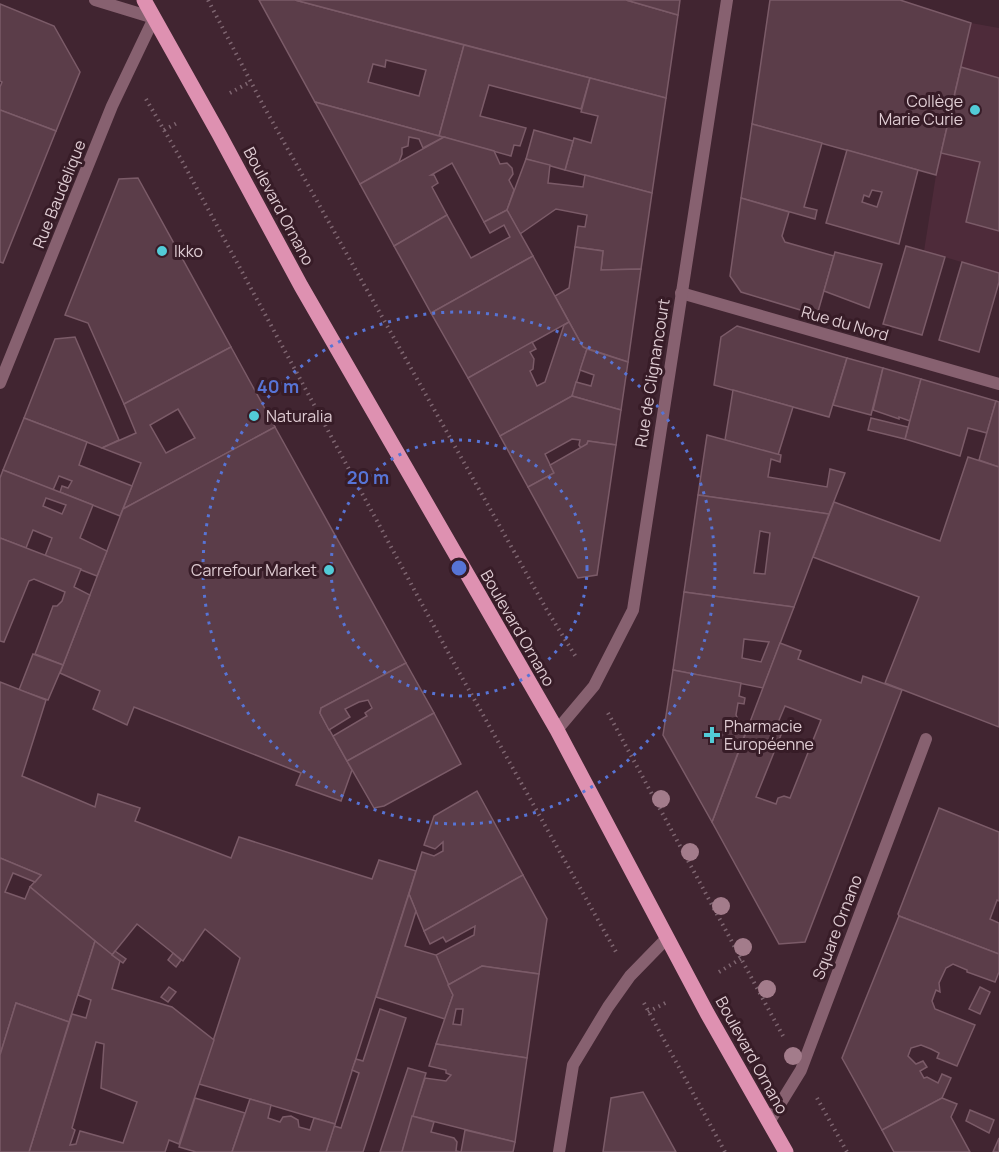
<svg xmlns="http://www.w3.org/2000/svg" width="999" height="1152" font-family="Manrope,sans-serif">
  <rect width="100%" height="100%" fill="#412531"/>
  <!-- built -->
  <polygon fill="#4e2b3a" points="971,23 999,28 999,273 924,251 936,175"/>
  <!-- building -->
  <g fill="#5b3d49" stroke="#7b5b68" stroke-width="1.5" fill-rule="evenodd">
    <path d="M 259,0 L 295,0 L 464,45 L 439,136 L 315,102 ZM 386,60 L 426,70 L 419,96 L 368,82 L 373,64 L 385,67 Z"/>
    <polygon points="295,0 626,0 678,15 666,98"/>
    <polygon points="626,0 680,0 678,15"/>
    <polygon points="770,0 900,0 971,23 936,175 752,124"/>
    <polygon points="0,4 54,26 80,72 56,131 0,110 0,87 2,82 0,81"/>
    <polygon points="464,45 590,78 581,109 489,85 480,116 526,128 520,146 514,145 511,156 439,136"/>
    <polygon points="961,67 999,78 999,231 966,222 980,162 941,153"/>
    <polygon points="590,78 666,98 652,193 565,170 574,138 591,143 598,116 581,112"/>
    <polygon points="315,102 439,136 444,137 423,148 419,139 409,137 408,146 402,148 402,154 399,162 360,184"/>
    <polygon points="0,110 56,131 3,263 0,262"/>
    <polygon points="752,124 822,143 804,207 817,210 815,219 741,198"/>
    <polygon points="534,130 573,141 565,170 526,159"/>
    <polygon points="444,137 494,151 500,164 507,163 512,168 513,174 509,180 514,190 507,210 484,222 452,163 431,175 434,175 438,183 432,187 447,215 394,246 360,184"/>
    <path d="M 847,150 L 918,170 L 899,244 L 826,223 ZM 872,190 L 882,192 L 877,207 L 862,202 L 864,195 L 869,197 Z"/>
    <polygon points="526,159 550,165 548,183 583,187 585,175 652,193 641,269 601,270 603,251 575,247 578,226 585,227 587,215 556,209 520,234 507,210"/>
    <polygon points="138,178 231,347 124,404 88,323 65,315 119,179"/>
    <polygon points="741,198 789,212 782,236 785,242 834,256 817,315 741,292 730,276"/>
    <polygon points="507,210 533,256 431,313 394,246 447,215 471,258 510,237 504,225 490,233 484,222"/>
    <polygon points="906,246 945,257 922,335 883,324"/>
    <polygon points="575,247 603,251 601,270 641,269 628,362 583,347 555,296 569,288"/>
    <polygon points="835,252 882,264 869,308 824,291"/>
    <polygon points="533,256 569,322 468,378 431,313"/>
    <polygon points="962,262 999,273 999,282 979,352 939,340"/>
    <polygon points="569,322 583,347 587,349 572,396 500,436 468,378 532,342 536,349 530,352 534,359 533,369 530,371 537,386 545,382 564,325"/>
    <polygon points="737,326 847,358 829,417 714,385 721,337"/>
    <polygon points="75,337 119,440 102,448 24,418 55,339"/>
    <path d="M 231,347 L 275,427 L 123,509 L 141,463 L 102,448 L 136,433 L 124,404 ZM 178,409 L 195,438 L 166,453 L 150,425 Z"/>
    <polygon points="587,349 628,362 621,410 572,396 576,382 591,386 594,375 580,370"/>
    <polygon points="847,358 883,368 871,415 833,405"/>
    <polygon points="883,368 921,379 910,421 899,417 899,419 873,410"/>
    <polygon points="921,379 996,401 987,433 968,428 960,456 905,439"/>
    <polygon points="733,390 793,407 778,455 725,440"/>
    <polygon points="572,396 621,410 616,445 588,441 587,444 581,448 579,445 580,440 572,439 545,454 554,473 528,487 500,436"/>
    <polygon points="996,401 999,402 999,467 979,460"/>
    <polygon points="24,418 87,442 79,465 132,486 120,516 60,492 62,486 68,488 72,481 59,476 53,490 3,470"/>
    <polygon points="871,418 908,427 905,439 868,430"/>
    <polygon points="275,427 406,663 321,708 320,713 352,770 341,801 296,785 301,773 134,707 127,725 93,709 100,691 60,673 123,509"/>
    <polygon points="707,435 781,455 780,462 771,459 768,477 827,487 830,469 845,473 829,514 698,495"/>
    <polygon points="588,441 616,445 597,575 578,578 528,487 554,473 550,465 587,444"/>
    <polygon points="968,457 999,467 999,727 885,683 919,597 813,557 834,502 940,541"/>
    <path d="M 3,470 L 93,505 L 80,538 L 107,551 L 97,576 L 45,556 L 52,538 L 33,530 L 26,548 L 0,538 L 0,478 ZM 46,498 L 66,505 L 62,514 L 43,506 Z"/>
    <path d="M 698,495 L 829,514 L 794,607 L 684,592 ZM 760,531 L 770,533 L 765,574 L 754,573 Z"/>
    <polygon points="0,538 81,569 74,587 90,595 63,665 35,654 53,606 57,606 62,601 65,592 34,579 29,581 4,642 0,641"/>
    <path d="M 684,592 L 794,607 L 763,688 L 673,670 ZM 744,639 L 769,642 L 761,662 L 742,658 Z"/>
    <path d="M 780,643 L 801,651 L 798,659 L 861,683 L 863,676 L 902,690 L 805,942 L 779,944 L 712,822 ZM 785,706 L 821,720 L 790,798 L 784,796 L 778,798 L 776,804 L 756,797 L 781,735 L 774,732 Z"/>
    <polygon points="33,654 63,665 48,700 19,690"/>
    <polygon points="406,663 434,713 347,761 333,736 367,716 365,713 372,708 368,700 359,702 345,709 350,717 329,730 320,713 321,708"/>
    <polygon points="673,670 741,683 739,696 745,698 744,704 738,703 736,715 745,734 712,822 663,735"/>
    <polygon points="0,682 46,700 22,776 95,807 98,794 140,808 135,821 231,858 239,837 372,879 379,860 416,871 335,1124 199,1084 240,958 205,929 183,961 137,924 112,955 30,887 41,875 0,858"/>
    <polygon points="434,713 461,764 384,806 374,808 347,761"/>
    <polygon points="477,791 523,875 424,931 409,894 422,852 434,856 443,851 443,842 435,849 424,845 434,816"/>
    <polygon points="939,808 999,832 999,901 997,900 990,919 999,923 999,954 899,916 898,914"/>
    <polygon points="0,858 41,875 35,882 13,873 5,892 25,899 30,887 95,941 69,1022 16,1003 0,1055"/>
    <polygon points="523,875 547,919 539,974 482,966 448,985 436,955 474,935 475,926 446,942 443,937 430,944 424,931"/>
    <polygon points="409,894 416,911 405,946 436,955 453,995 445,1019 376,997"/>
    <polygon points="899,916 999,954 999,972 995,982 967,972 967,970 953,964 946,968 939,983 940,992 936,990 932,1001 935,1009 975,1025 957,1066 937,1058 939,1053 931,1049 921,1045 911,1048 908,1056 916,1064 923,1061 927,1067 920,1071 924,1078 927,1077 938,1083 942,1074 951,1078 942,1098 882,1130 842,1058"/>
    <path d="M 95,941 L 120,961 L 112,989 L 172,1007 L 214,1040 L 179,1144 L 169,1140 L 165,1152 L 29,1152 L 72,1014 L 86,1018 L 91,1000 L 78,995 ZM 96,1042 L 104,1044 L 101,1088 L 137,1102 L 123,1143 L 80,1131 L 76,1144 L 70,1145 L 75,1130 L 72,1128 Z"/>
    <polygon points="115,951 126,959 123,963 112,955"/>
    <polygon points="173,953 181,960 176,967 168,960"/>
    <path d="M 482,966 L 539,974 L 527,1058 L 436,1044 L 453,995 L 448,985 ZM 456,1009 L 463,1009 L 461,1025 L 453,1024 Z"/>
    <polygon points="169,987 176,992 168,1002 161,997"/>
    <polygon points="980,987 990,992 980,1014 969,1009"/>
    <polygon points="16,1003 69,1022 29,1152 0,1152 0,1055"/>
    <polygon points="380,1009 406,1018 363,1152 326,1152 334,1126 341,1128 359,1073 352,1070 356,1059 363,1061"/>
    <polygon points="436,1044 527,1058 515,1142 412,1116 425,1078 446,1081 451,1075 446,1073 446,1070 429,1066"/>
    <polygon points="408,1068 426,1073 402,1152 380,1152"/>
    <polygon points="643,1092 676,1152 603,1152 611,1098"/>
    <polygon points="195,1098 245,1113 232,1152 196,1152 179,1147"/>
    <polygon points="942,1098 957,1104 951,1117 970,1152 894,1152 882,1130"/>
    <polygon points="250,1099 271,1105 268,1118 280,1122 283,1117 291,1116 298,1120 299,1127 310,1130 314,1118 335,1124 326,1152 232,1152"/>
    <polygon points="970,1110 994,1120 989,1133 966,1121"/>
    <polygon points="412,1116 434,1122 431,1132 454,1138 457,1142 456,1151 461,1152 465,1130 515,1142 513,1152 402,1152"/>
    <polygon points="999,1138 999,1152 993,1152"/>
  </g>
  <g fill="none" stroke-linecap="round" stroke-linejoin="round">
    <!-- path -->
    <g stroke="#7e6570" stroke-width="4" stroke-dasharray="1.5 4.5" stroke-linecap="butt">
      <polyline points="208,0 263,105 548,612 576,657"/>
      <polyline points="230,93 250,82"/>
      <polyline points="146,99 182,161 455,665 616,952"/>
      <polyline points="164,130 179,122"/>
      <polyline points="608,713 783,1036"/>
      <polyline points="719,972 742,958"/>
      <polyline points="644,1003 725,1152"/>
      <polyline points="648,1012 669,1001"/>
      <polyline points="817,1098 847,1152"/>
    </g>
    <!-- street -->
    <g stroke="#876170" stroke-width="12">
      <polyline points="681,293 999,384"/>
      <polyline points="0,383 112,106 154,18 95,0"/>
      <polyline points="557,730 594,686 633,610 727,0"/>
      <polyline points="769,1122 801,1070 926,739"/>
      <polyline points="559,1152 573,1065 608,1007 630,976 667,938"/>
    </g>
    <!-- primary -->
    <polyline stroke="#de91b1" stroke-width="15" points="144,0 219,134 301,286 557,730 707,1013 786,1152"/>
  </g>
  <!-- trees -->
  <g fill="#a37c8b">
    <circle cx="661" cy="799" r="9"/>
    <circle cx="690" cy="852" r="9"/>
    <circle cx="721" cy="906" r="9"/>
    <circle cx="743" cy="947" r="9"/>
    <circle cx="767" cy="989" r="9"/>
    <circle cx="793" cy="1056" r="9"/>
  </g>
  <!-- distance rings -->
  <g fill="none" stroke="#5774d6" stroke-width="3" stroke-dasharray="3 6">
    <circle cx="459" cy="568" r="128"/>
    <circle cx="459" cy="568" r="256"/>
  </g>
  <!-- markers -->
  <g fill="#52cbd7" stroke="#371c27" stroke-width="2">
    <circle cx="975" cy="110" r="6"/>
    <circle cx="162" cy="251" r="6"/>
    <circle cx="254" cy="416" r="6"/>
    <circle cx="329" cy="570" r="6"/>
    <path d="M709 726h6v6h6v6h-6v6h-6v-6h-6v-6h6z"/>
  </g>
  <g text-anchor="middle" stroke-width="6" stroke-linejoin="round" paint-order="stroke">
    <!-- poi labels -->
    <g font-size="16" fill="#dfccd3" stroke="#371c27" text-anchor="start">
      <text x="963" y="107" text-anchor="end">Collège<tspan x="963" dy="18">Marie Curie</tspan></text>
      <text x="174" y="257">Ikko</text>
      <text x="266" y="422">Naturalia</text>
      <text x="317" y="576" text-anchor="end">Carrefour Market</text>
      <text x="724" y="732">Pharmacie<tspan x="724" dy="18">Européenne</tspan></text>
    </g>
    <!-- street labels -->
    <g font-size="16" fill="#dfccd3" stroke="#371c27">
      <text transform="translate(59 194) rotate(-68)" y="6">Rue Baudelique</text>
      <text transform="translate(279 206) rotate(62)" y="6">Boulevard Ornano</text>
      <text transform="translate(845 323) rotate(16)" y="6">Rue du Nord</text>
      <text transform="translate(652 373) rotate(-81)" y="6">Rue de Clignancourt</text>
      <text transform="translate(518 628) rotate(60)" y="6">Boulevard Ornano</text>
      <text transform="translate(837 927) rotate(-69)" y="6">Square Ornano</text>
      <text transform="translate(752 1055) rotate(61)" y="6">Boulevard Ornano</text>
    </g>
  </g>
  <circle cx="459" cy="568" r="9" fill="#5774d6" stroke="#371c27" stroke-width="3"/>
  <g font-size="18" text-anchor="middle" font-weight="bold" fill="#5774d6" stroke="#371c27" stroke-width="6" stroke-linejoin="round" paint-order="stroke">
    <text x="278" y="393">40 m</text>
    <text x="368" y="484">20 m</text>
  </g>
</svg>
